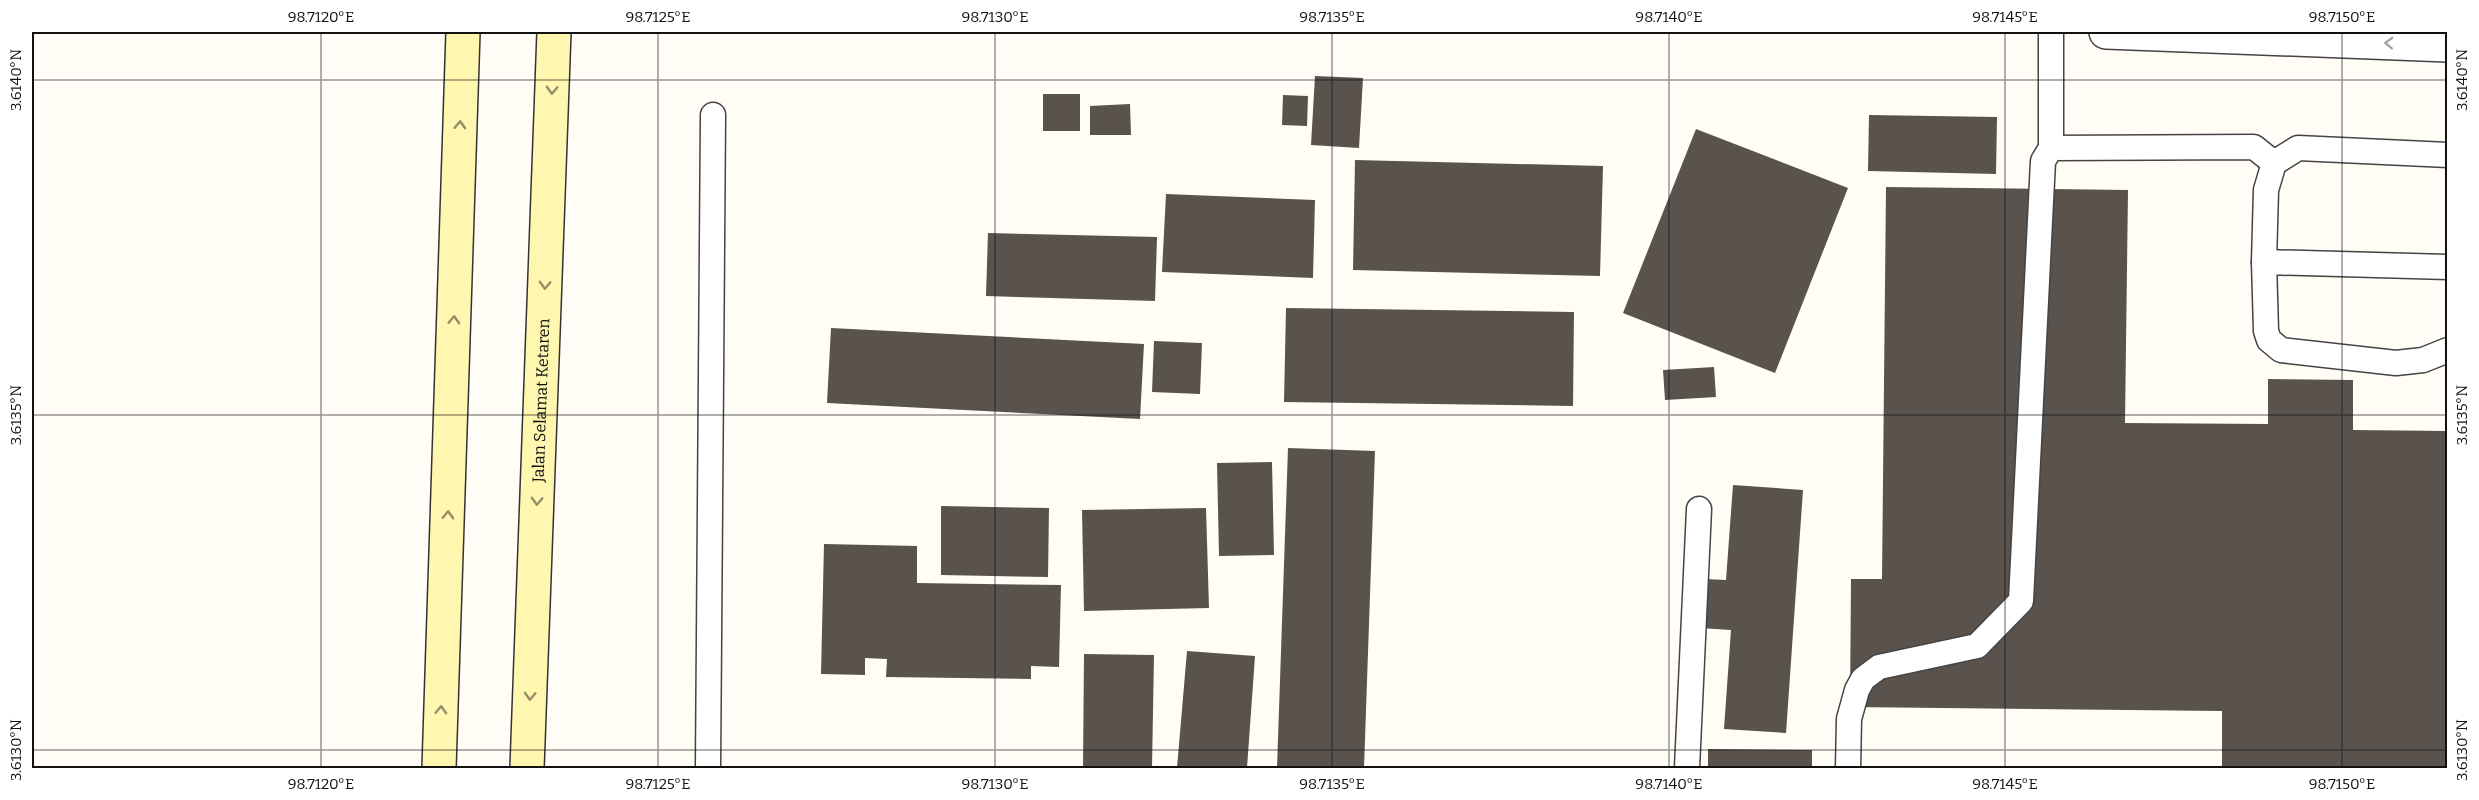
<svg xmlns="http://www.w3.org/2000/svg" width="2479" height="800" font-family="Bitter,serif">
  <rect width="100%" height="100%" fill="#fffdf5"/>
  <!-- building -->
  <g fill="#5a524d">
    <polygon points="1315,76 1363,78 1359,148 1311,145"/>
    <rect x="1043" y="94" width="37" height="37"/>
    <polygon points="1283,95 1308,96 1307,126 1282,125"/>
    <polygon points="1130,104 1131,135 1090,135 1090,106"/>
    <polygon points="1869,115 1997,117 1996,174 1868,171"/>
    <polygon points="1696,129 1848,188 1775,373 1623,313"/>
    <polygon points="1355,160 1603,166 1600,276 1353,270"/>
    <polygon points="1886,187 2128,190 2125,423 2268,424 2268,379 2353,380 2353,430 2448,431 2448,768 2222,768 2222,711 1850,707 1851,579 1882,579"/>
    <polygon points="1166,194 1315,200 1313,278 1162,272"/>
    <polygon points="988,233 1157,237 1155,301 986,296"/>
    <polygon points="1286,308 1574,312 1573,406 1284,402"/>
    <polygon points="831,328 1144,344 1140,419 827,403"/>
    <polygon points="1154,341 1202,343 1200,394 1152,392"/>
    <polygon points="1714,367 1716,397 1665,400 1663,370"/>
    <polygon points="1288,448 1375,451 1364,768 1277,768"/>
    <polygon points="1272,462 1274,555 1219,556 1217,463"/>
    <polygon points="1733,485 1803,490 1786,733 1724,729 1731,630 1700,628 1704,579 1726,580"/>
    <polygon points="941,506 1049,508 1048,577 941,575"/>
    <polygon points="1206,508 1209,608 1084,611 1082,510"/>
    <polygon points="824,544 917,546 917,583 1061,585 1059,667 1031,666 1031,679 886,677 887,659 865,658 865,675 821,674"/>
    <polygon points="1187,651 1255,656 1247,768 1177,768"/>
    <polygon points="1084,654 1154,655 1152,768 1083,768"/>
    <polygon points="1708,749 1812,750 1812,768 1708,768"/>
  </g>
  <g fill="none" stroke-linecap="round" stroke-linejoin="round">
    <!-- lane casing -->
    <g stroke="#444" stroke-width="27">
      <g id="lane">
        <polyline points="2051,32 2051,148"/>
        <polyline points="2264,262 2266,190 2274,163 2298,148 2448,155"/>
        <polyline points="2448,267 2264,262 2266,331 2269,340 2281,350 2396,363 2423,360 2448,350"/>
        <polyline points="708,768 713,115"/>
        <polyline points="1687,768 1699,509"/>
        <polyline points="1848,768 1849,719 1857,690 1863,679 1879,667 1977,646 2021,601 2043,161 2051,148 2254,147 2274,163"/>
      </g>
    </g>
    <!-- street casing -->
    <g stroke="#444" stroke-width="36">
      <polyline id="street" points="2106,32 2448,45"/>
    </g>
    <!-- secondary casing -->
    <g stroke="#333" stroke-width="36">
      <g id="secondary">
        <polyline points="439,768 463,32"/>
        <path id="s1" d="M 527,768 L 554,32"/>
      </g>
    </g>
    <!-- lane -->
    <use href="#lane" stroke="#fff" stroke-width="24"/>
    <!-- street -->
    <use href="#street" stroke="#fff" stroke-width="33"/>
    <!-- secondary -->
    <use href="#secondary" stroke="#fff6b0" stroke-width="33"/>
  </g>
  <!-- one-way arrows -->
  <defs><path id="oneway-chevron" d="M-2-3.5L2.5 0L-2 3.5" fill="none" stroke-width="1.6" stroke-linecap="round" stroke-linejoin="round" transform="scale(1.5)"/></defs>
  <use stroke="#a0a0a0" href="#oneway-chevron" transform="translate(2389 43) rotate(-178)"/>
  <g stroke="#948f68">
    <use href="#oneway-chevron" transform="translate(552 90) rotate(92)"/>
    <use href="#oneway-chevron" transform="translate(460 125) rotate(-88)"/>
    <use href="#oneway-chevron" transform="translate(545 285) rotate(92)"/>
    <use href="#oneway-chevron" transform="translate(454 320) rotate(-88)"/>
    <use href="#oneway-chevron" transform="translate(537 501) rotate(92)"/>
    <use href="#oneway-chevron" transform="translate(448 515) rotate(-88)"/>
    <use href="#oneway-chevron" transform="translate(530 696) rotate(92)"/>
    <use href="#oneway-chevron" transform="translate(441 710) rotate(-88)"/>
  </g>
  <!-- ticks -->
  <path fill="none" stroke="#111" stroke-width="1.5" stroke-opacity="0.45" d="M 321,32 L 321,768M 658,32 L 658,768M 995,32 L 995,768M 1332,32 L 1332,768M 1669,32 L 1669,768M 2005,32 L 2005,768M 2342,32 L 2342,768M 32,80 L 2448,80M 32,415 L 2448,415M 32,750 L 2448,750"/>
  <g text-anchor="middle" stroke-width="6" stroke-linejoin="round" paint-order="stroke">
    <!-- street labels -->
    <g font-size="16" fill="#111" stroke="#fff">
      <text dy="6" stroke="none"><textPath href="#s1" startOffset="368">Jalan Selamat Ketaren</textPath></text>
    </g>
  </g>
  <!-- border -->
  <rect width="2479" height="800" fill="none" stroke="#ffffff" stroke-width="66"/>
  <rect x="33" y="33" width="2413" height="734" fill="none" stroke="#111" stroke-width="2"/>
  <g font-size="15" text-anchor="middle" fill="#111">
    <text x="321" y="22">98.7120°E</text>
    <text x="658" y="22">98.7125°E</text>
    <text x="995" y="22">98.7130°E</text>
    <text x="1332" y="22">98.7135°E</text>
    <text x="1669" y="22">98.7140°E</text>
    <text x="2005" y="22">98.7145°E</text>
    <text x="2342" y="22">98.7150°E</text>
    <text transform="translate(16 80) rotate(-90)" y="5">3.6140°N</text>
    <text transform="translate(2462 80) rotate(-90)" y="5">3.6140°N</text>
    <text transform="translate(16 415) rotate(-90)" y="5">3.6135°N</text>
    <text transform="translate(2462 415) rotate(-90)" y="5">3.6135°N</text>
    <text transform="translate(16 750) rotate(-90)" y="5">3.6130°N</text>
    <text transform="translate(2462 750) rotate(-90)" y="5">3.6130°N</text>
    <text x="321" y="789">98.7120°E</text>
    <text x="658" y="789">98.7125°E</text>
    <text x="995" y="789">98.7130°E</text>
    <text x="1332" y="789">98.7135°E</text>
    <text x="1669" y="789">98.7140°E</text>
    <text x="2005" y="789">98.7145°E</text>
    <text x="2342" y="789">98.7150°E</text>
  </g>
</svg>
